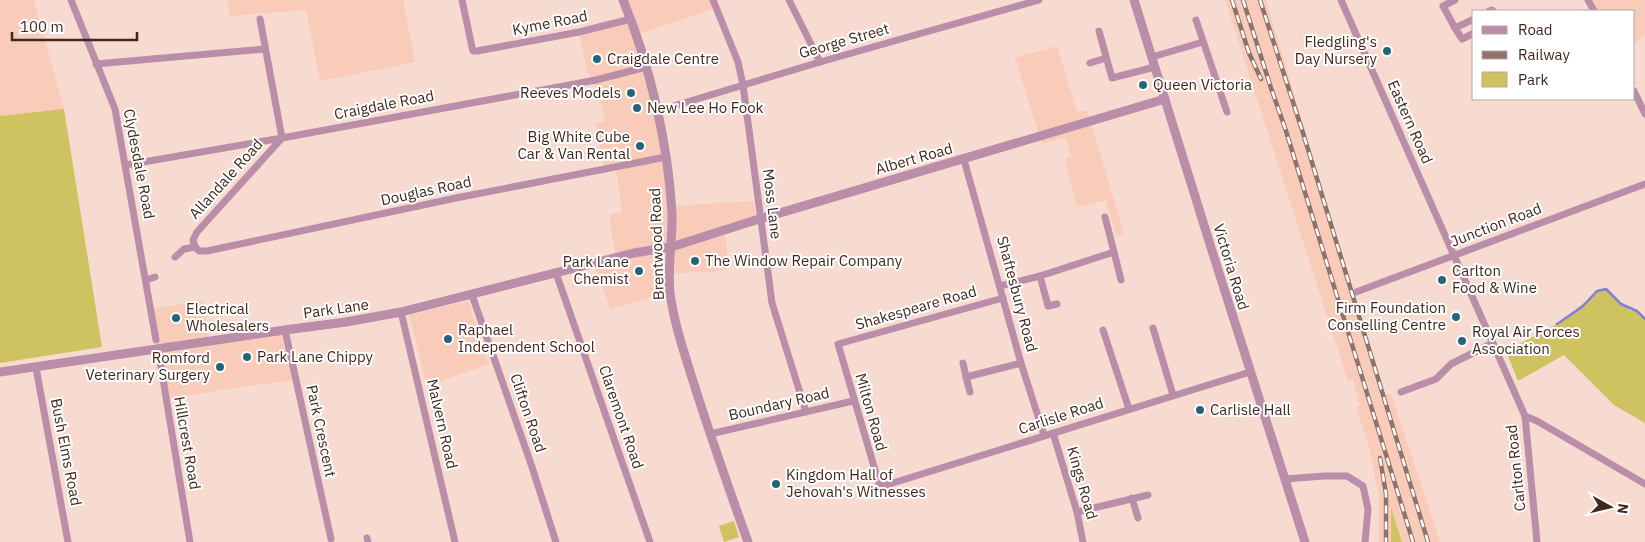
<svg xmlns="http://www.w3.org/2000/svg" width="1645" height="542" font-family="'IBM Plex Sans',sans-serif">
  <rect width="100%" height="100%" fill="#f7dbd0"/>
  <!-- built -->
  <g fill="#f9cbb9">
    <polygon points="0,0 34,0 64,109 0,116"/>
    <polygon points="227,0 403,0 415,62 320,81 306,10 230,16"/>
    <polygon points="623,0 713,0 716,8 637,35 646,67 671,206 754,201 756,220 723,230 727,245 727,269 714,272 670,273 670,292 610,309 594,263 616,258 609,215 622,212 616,168 604,170 596,123 605,121 597,88 587,71 579,32 626,21"/>
    <polygon points="1225,0 1266,0 1384,395 1391,394 1440,542 1379,542 1379,497 1369,447 1356,407 1360,405 1353,380 1348,381"/>
    <polygon points="1587,0 1645,0 1645,35 1634,43 1634,11 1593,11"/>
    <polygon points="1057,46 1077,112 1087,110 1124,233 1116,236 1106,200 1077,207 1065,158 1071,157 1066,137 1042,144 1015,58"/>
    <polygon points="203,301 209,341 285,330 296,380 225,389 166,400 152,309"/>
    <polygon points="468,301 489,364 427,386 409,315"/>
  </g>
  <!-- green -->
  <g fill="#cec360">
    <polygon points="64,109 102,347 0,363 0,116"/>
    <polygon points="1603,288 1631,311 1636,309 1645,317 1645,423 1614,405 1564,355 1518,381 1506,351 1557,324"/>
    <polygon points="1391,508 1402,542 1391,542"/>
    <polygon points="734,521 739,537 724,542 719,526"/>
  </g>
  <g fill="none" stroke-linecap="round" stroke-linejoin="round">
    <!-- stream -->
    <polyline stroke="#817ede" stroke-width="2.5" points="1557,324 1582,307 1597,291 1606,289 1621,304 1637,311 1645,319"/>
    <!-- minor -->
    <g stroke="#ba8ea8" stroke-width="7">
      <polyline points="71,0 115,109 156,340"/>
      <polyline points="462,0 472,47 473,51 477,51 579,32 631,19"/>
      <polyline points="713,0 738,62 743,85 772,303 806,412"/>
      <polyline points="789,0 820,62"/>
      <polyline points="1341,0 1525,416 1537,542"/>
      <polyline points="1455,0 1443,6 1455,28"/>
      <polyline points="1588,0 1594,11"/>
      <polyline points="1489,11 1492,10 1493,11"/>
      <polyline points="1474,19 1455,28 1462,39 1474,33"/>
      <polyline points="1196,20 1227,112"/>
      <polyline points="1099,31 1112,78 1155,67"/>
      <polyline points="1152,57 1203,42"/>
      <polyline points="1090,63 1106,58"/>
      <polyline points="96,64 265,49"/>
      <polyline points="1634,91 1645,114"/>
      <polyline points="657,111 820,62 1039,0"/>
      <polyline points="964,160 1021,363 1044,435"/>
      <polyline points="126,165 282,138 596,80 646,67"/>
      <polyline points="195,247 199,251 207,251 456,198 666,157"/>
      <polyline points="195,247 193,240 197,232 282,138 260,19"/>
      <polyline points="1114,252 1121,280"/>
      <polyline points="175,257 184,249 195,247"/>
      <polyline points="556,273 650,542"/>
      <polyline points="1040,276 1114,252 1105,217"/>
      <polyline points="146,280 155,277"/>
      <polyline points="1000,286 1040,276 1048,306 1057,304"/>
      <polyline points="1356,292 1645,184"/>
      <polyline points="472,295 532,467 556,542"/>
      <polyline points="1003,298 838,344 880,487 1250,372"/>
      <polyline points="401,312 455,542"/>
      <polyline points="1153,328 1173,395"/>
      <polyline points="285,330 331,539"/>
      <polyline points="1103,330 1129,409"/>
      <polyline points="158,349 190,542"/>
      <polyline points="963,363 966,377"/>
      <polyline points="36,368 68,542"/>
      <polyline points="970,392 966,377 1021,363"/>
      <polyline points="1401,392 1436,379 1451,364 1493,343"/>
      <polyline points="1525,416 1537,421 1645,484"/>
      <polyline points="1053,433 1077,512 1083,542"/>
      <polyline points="710,434 853,401"/>
      <polyline points="1285,479 1324,476 1347,476 1363,486 1368,509 1365,542"/>
      <polyline points="1132,498 1138,518"/>
      <polyline points="1077,512 1148,495"/>
      <polyline points="367,538 368,542"/>
    </g>
    <!-- tertiary -->
    <g stroke="#ba8ea8" stroke-width="9">
      <path d="M 623,0 C 650,65 668,143 672,213 C 673,240 667,266 670,293 C 674,323 684,352 693,381 C 710,435 729,489 748,542"/>
      <polyline points="1134,0 1213,254 1305,542"/>
      <polyline points="0,372 285,330 346,322 401,312 634,253 671,247 756,220 1165,99"/>
    </g>
    <!-- rail casing -->
    <g stroke="#8e7368" stroke-width="4.5">
      <g id="rail">
        <polyline points="1232,0 1249,53 1261,79"/>
        <polyline points="1243,0 1271,88 1286,131 1413,542"/>
        <polyline points="1260,0 1303,133 1428,542"/>
        <polyline points="1380,458 1386,494 1386,542"/>
      </g>
    </g>
    <!-- rail -->
    <use href="#rail" stroke="#fff" stroke-width="2.5" stroke-dasharray="8" stroke-linecap="butt"/>
  </g>
  <!-- markers -->
  <g fill="#25657a" stroke="#fff" stroke-width="2">
    <circle cx="1387" cy="51" r="5"/>
    <circle cx="597" cy="59" r="5"/>
    <circle cx="1143" cy="85" r="5"/>
    <circle cx="631" cy="93" r="5"/>
    <circle cx="637" cy="108" r="5"/>
    <circle cx="640" cy="146" r="5"/>
    <circle cx="695" cy="261" r="5"/>
    <circle cx="639" cy="271" r="5"/>
    <circle cx="1442" cy="280" r="5"/>
    <circle cx="1456" cy="317" r="5"/>
    <circle cx="176" cy="318" r="5"/>
    <circle cx="448" cy="339" r="5"/>
    <circle cx="1462" cy="341" r="5"/>
    <circle cx="247" cy="357" r="5"/>
    <circle cx="220" cy="367" r="5"/>
    <circle cx="1200" cy="410" r="5"/>
    <circle cx="776" cy="484" r="5"/>
  </g>
  <g text-anchor="middle" stroke-width="4" stroke-linejoin="round" paint-order="stroke">
    <!-- street labels -->
    <g font-size="15" fill="#41271d" stroke="#fff">
      <text transform="translate(550 23) rotate(-11)" y="5">Kyme Road</text>
      <text transform="translate(844 41) rotate(-16)" y="5">George Street</text>
      <text transform="translate(384 105) rotate(-11)" y="5">Craigdale Road</text>
      <text transform="translate(1410 122) rotate(66)" y="5">Eastern Road</text>
      <text transform="translate(914 159) rotate(-16)" y="5">Albert Road</text>
      <text transform="translate(139 164) rotate(79)" y="5">Clydesdale Road</text>
      <text transform="translate(226 179) rotate(-48)" y="5">Allandale Road</text>
      <text transform="translate(426 191) rotate(-12)" y="5">Douglas Road</text>
      <text transform="translate(772 204) rotate(83)" y="5">Moss Lane</text>
      <text transform="translate(1496 225) rotate(-21)" y="5">Junction Road</text>
      <text transform="translate(657 244) rotate(-92)" y="5">Brentwood Road</text>
      <text transform="translate(1231 267) rotate(73)" y="5">Victoria Road</text>
      <text transform="translate(1017 294) rotate(75)" y="5">Shaftesbury Road</text>
      <text transform="translate(916 308) rotate(-16)" y="5">Shakespeare Road</text>
      <text transform="translate(336 309) rotate(-8)" y="5">Park Lane</text>
      <text transform="translate(779 404) rotate(-13)" y="5">Boundary Road</text>
      <text transform="translate(871 412) rotate(74)" y="5">Milton Road</text>
      <text transform="translate(528 413) rotate(71)" y="5">Clifton Road</text>
      <text transform="translate(1061 416) rotate(-18)" y="5">Carlisle Road</text>
      <text transform="translate(621 417) rotate(71)" y="5">Claremont Road</text>
      <text transform="translate(442 424) rotate(77)" y="5">Malvern Road</text>
      <text transform="translate(321 431) rotate(78)" y="5">Park Crescent</text>
      <text transform="translate(187 443) rotate(80)" y="5">Hillcrest Road</text>
      <text transform="translate(66 452) rotate(79)" y="5">Bush Elms Road</text>
      <text transform="translate(1516 468) rotate(-96)" y="5">Carlton Road</text>
      <text transform="translate(1082 483) rotate(74)" y="5">Kings Road</text>
    </g>
    <!-- poi labels -->
    <g font-size="15" fill="#41271d" stroke="#fff" text-anchor="start">
      <text x="1377" y="47" text-anchor="end">Fledgling's<tspan x="1377" dy="17">Day Nursery</tspan></text>
      <text x="607" y="64">Craigdale Centre</text>
      <text x="1153" y="90">Queen Victoria</text>
      <text x="621" y="98" text-anchor="end">Reeves Models</text>
      <text x="647" y="113">New Lee Ho Fook</text>
      <text x="630" y="142" text-anchor="end">Big White Cube<tspan x="630" dy="17">Car &amp; Van Rental</tspan></text>
      <text x="705" y="266">The Window Repair Company</text>
      <text x="629" y="267" text-anchor="end">Park Lane<tspan x="629" dy="17">Chemist</tspan></text>
      <text x="1452" y="276">Carlton<tspan x="1452" dy="17">Food &amp; Wine</tspan></text>
      <text x="1446" y="313" text-anchor="end">Firm Foundation<tspan x="1446" dy="17">Conselling Centre</tspan></text>
      <text x="186" y="314">Electrical<tspan x="186" dy="17">Wholesalers</tspan></text>
      <text x="458" y="335">Raphael<tspan x="458" dy="17">Independent School</tspan></text>
      <text x="1472" y="337">Royal Air Forces<tspan x="1472" dy="17">Association</tspan></text>
      <text x="257" y="362">Park Lane Chippy</text>
      <text x="210" y="363" text-anchor="end">Romford<tspan x="210" dy="17">Veterinary Surgery</tspan></text>
      <text x="1210" y="415">Carlisle Hall</text>
      <text x="786" y="480">Kingdom Hall of<tspan x="786" dy="17">Jehovah's Witnesses</tspan></text>
    </g>
  </g>
  <!-- legend -->
  <rect x="1472" y="10" width="162" height="90" fill="#ffffff" stroke="#b3a9a5"/>
  <rect x="1482" y="26" width="25" height="8" fill="#ba8ea8" stroke="#b3a9a5"/>
  <text x="1518" y="35" font-size="15" fill="#41271d">Road</text>
  <rect x="1482" y="51" width="25" height="8" fill="#8e7368" stroke="#b3a9a5"/>
  <text x="1518" y="60" font-size="15" fill="#41271d">Railway</text>
  <rect x="1482" y="72" width="25" height="15" fill="#cec360" stroke="#b3a9a5"/>
  <text x="1518" y="85" font-size="15" fill="#41271d">Park</text>
  <!-- north arrow -->
  <g transform="translate(1610 507) rotate(98)" stroke="#ffffff" stroke-width="4" paint-order="stroke">
  <path d="M0-4L9 19L0 12L-9 19Z" fill="#41271d"/>
  <text y="-8" font-size="14" font-weight="bold" text-anchor="middle" fill="#41271d">N</text>
  </g>
  <!-- scale -->
  <path d="M12 32v8h125v-8" fill="none" stroke="#41271d" stroke-width="2.5"/>
  <text x="20" y="32" font-size="15" fill="#41271d" stroke="#ffffff" stroke-width="4" paint-order="stroke">100 m</text>
</svg>
